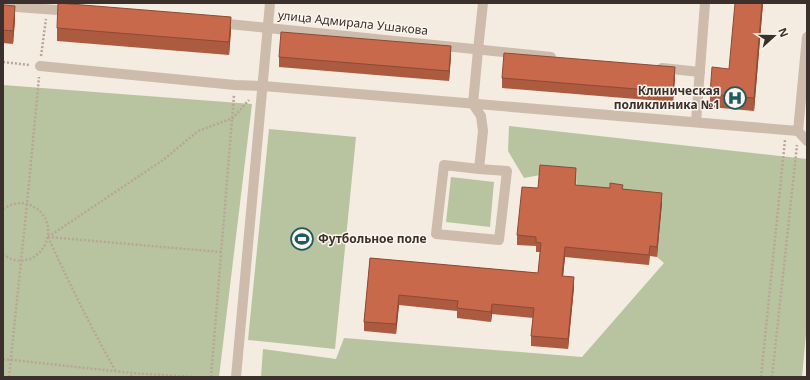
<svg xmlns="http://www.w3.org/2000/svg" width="810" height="380" font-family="'Noto Sans',sans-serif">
  <rect width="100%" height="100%" fill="#f4ebe1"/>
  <!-- green -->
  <g fill="#b8c4a0">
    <polygon points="3,85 252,104 219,377 3,377"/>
    <polygon points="509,126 807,159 807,323 802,377 261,377 263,349 336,359 344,338 582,357 664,263 657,257 662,203 577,189 576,178 540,175 524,178 508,151"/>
    <polygon points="269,129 356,137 335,349 248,340"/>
    <polygon points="451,177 494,182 490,227 446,222"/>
  </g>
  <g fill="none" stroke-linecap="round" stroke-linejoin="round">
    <!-- path -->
    <g stroke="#b9a596" stroke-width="2.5" stroke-dasharray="2 2" stroke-linecap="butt">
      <polyline points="41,56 46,19"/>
      <polyline points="3,62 30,65"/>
      <path d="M 3,209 C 11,204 20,201 30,205 C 64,219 46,270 11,259 C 9,258 6,256 3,255"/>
      <polyline points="48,237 163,160 198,131 233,118 249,100"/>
      <polyline points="48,237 221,252"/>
      <path d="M 48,237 C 69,283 91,327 115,370"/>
      <polyline points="3,359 132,373 194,377"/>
      <polyline points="9,377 27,204 39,77"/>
      <polyline points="131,377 132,373"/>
      <polyline points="211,377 234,95"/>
      <polyline points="761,377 785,140"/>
      <polyline points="772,377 797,145"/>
    </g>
    <!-- minor -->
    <g stroke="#cdbbac" stroke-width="10">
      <polyline points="3,6 71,11"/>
      <polyline points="218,23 268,28 551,57"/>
      <polyline points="40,66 235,85 263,86 798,131 807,141"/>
      <polyline points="662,68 700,72"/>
      <polyline points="696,122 705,3"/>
      <polyline points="798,131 807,37"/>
      <polyline points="479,169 444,165 436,234 499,240 507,171 479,169 483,131 481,116 473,104 478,50 483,3"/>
      <polyline points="236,377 270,3"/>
    </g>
  </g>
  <!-- wall -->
  <g fill="#ac5a40">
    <polygon points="763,3 754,111 710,107 710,94 729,69"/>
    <polygon points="3,5 15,19 13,44 3,43"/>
    <polygon points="57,28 231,30 229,55 57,41"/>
    <polygon points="451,56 449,81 279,67 279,57"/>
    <polygon points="675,77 673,102 502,88 502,78"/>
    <polygon points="576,178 575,185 623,189 662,203 657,257 650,256 649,265 565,257 563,276 574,287 568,349 531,346 531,336 533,318 492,314 491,322 457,318 457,311 399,305 396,334 364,331 364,322 370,258 538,273 540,252 536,252 536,246 517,245 517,235 538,188"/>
  </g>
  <!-- shaded-wall -->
  <g fill="#8c4a34">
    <polygon points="762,3 763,3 754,111 754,98"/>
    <polygon points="15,6 15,19 13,44 13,31"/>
    <polygon points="231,17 231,30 229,55 229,42"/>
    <polygon points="451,46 451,56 449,81 449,71"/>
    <polygon points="675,67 675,77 673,102 673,92"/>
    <polygon points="576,168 576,178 575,195 575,185"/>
    <polygon points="662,193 662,203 657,257 657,247"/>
    <polygon points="565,247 565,257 562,286 562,276"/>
    <polygon points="574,277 574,287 568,349 568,339"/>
    <polygon points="399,295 399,305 396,334 396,324"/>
    <polygon points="492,304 492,314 491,322 491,312"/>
  </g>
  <!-- building -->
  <g fill="#c8694b" stroke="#8c4a34">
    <polygon points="58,3 231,17 229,42 57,28"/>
    <polygon points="735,3 762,3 754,98 710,94 712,67 729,69"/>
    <polygon points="3,5 15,6 13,31 3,30"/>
    <polygon points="281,32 451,46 449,71 279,57"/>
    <polygon points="504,53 675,67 673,92 502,78"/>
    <polygon points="540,165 576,168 575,185 610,188 610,183 623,185 622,189 662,193 657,247 650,246 649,255 565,247 562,276 574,277 568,339 531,336 534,308 492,304 491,312 457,308 458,301 399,295 396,324 364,322 370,258 538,273 541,243 536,242 536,237 517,235 522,187 538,188"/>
  </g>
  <!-- icons -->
  <defs>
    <g id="hospital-ring" transform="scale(1.15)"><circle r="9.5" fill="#fbf5ee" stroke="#1f5a5e" stroke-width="1.5"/><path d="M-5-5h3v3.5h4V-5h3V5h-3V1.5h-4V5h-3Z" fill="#1f5a5e"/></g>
    <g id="stadium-ring" transform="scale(1.15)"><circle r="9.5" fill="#fbf5ee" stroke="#1f5a5e" stroke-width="1.5"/><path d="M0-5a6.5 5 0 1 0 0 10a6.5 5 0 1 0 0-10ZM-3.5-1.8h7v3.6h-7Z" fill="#1f5a5e"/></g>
  </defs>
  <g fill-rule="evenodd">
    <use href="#hospital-ring" x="735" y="98"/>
    <use href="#stadium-ring" x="302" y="239"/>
  </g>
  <g text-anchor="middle" stroke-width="3" stroke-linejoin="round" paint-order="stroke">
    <!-- street labels -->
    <g font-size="12" fill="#3b302b" stroke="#fbf5ee">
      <text transform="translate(353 23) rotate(6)" y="4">улица Адмирала Ушакова</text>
    </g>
    <!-- poi labels -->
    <g font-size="12" font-weight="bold" fill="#3b302b" stroke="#fbf5ee" text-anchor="end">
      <text x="720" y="95">Клиническая<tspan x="720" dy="14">поликлиника №1</tspan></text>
      <text x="318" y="243" text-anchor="start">Футбольное поле</text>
    </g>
  </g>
  <!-- border -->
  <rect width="810" height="380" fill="none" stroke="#3b302b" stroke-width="8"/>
  <!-- north arrow -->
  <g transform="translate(774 36) rotate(69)" stroke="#fbf5ee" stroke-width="3" paint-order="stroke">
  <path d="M0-3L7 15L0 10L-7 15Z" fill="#3b302b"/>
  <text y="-6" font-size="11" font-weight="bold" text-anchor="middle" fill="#3b302b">N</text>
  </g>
</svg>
